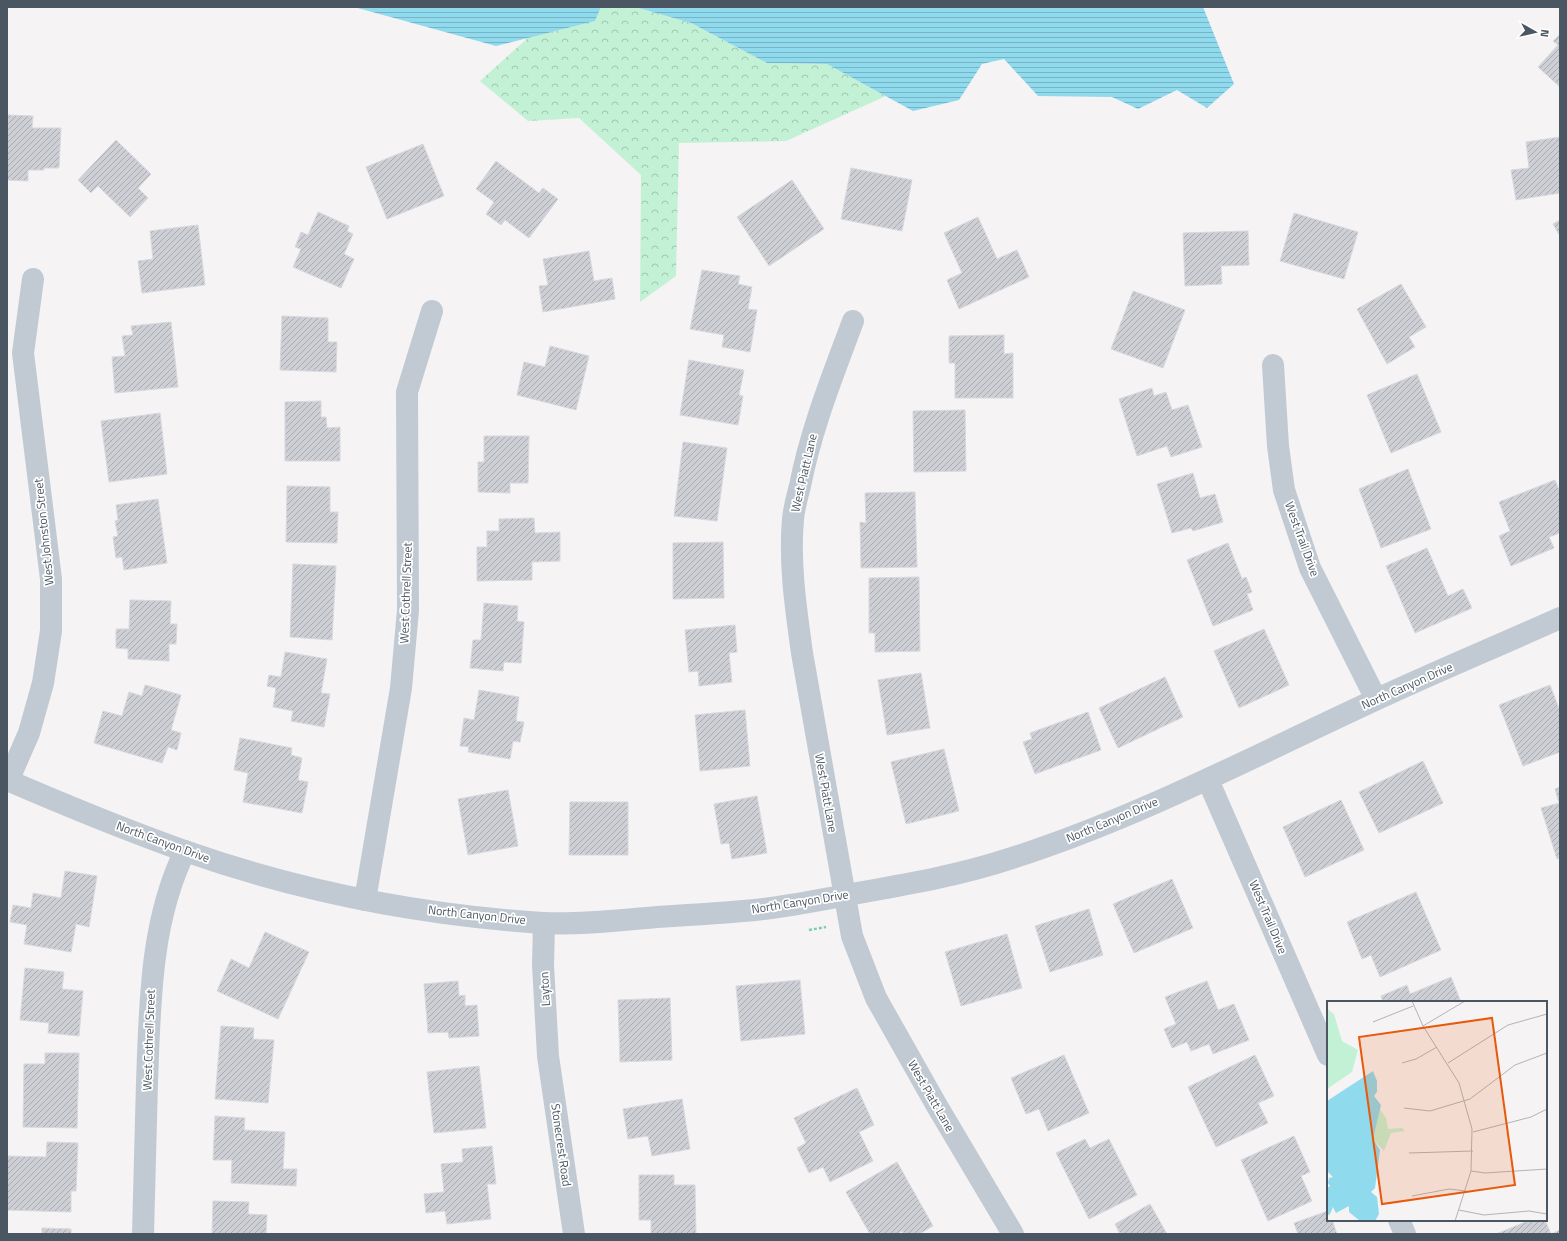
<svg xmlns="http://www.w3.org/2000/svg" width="1567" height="1241" font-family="'Titillium Web',sans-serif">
  <defs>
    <pattern id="forest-crowns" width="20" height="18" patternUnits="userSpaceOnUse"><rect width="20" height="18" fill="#c3f1d5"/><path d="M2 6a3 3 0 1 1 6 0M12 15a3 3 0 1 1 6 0" fill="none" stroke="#a0c6b0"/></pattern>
    <pattern id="water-rules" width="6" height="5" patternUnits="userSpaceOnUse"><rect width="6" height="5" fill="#90daee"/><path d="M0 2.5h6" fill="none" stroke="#78b4c4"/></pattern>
    <pattern id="building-hatch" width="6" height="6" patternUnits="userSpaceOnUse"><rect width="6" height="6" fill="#cdcfd5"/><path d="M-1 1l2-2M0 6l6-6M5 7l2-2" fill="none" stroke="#a8abb0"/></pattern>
  </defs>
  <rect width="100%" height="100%" fill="#f5f3f3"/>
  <!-- forest -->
  <polygon fill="url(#forest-crowns)" points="601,7 635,7 691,23 767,63 827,64 886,96 786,141 679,143 676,276 640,302 641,175 579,118 528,121 480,81 529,37 595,21"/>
  <!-- water -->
  <g fill="url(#water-rules)">
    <polygon points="354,7 601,7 595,21 496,46"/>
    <polygon points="635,7 1203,7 1234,84 1207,108 1177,90 1138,109 1112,97 1038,96 1004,59 982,64 959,100 913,111 827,64 767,63 691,23"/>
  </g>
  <!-- building -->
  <g fill="url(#building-hatch)" stroke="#d7d9de">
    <polygon points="1560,34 1560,87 1538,67 1558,45 1553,41"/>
    <polygon points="8,115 33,116 32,128 61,128 59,168 44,168 44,170 28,170 28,181 7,180"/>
    <polygon points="1560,137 1560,193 1516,200 1511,170 1529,168 1526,142"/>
    <polygon points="116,140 151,174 138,188 148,198 130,217 98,186 91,193 78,180"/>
    <polygon points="423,144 444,196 387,219 366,167"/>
    <polygon points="496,161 539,193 543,188 558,199 529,238 505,220 501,225 486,214 494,202 476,189"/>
    <polygon points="851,168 912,180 902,231 841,219"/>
    <polygon points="792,180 824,229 769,266 737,217"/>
    <polygon points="318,212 349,226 347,231 353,234 344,254 354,259 341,288 293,267 301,249 295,247 301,232 308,235"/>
    <polygon points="1294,213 1358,232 1344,279 1280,261"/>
    <polygon points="978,217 997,259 1017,250 1029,277 959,309 947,280 962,273 944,233"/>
    <polygon points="1560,220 1560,236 1553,224"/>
    <polygon points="198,225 205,285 142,293 138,261 153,259 150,231"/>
    <polygon points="1248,231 1249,265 1221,266 1222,284 1185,286 1183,233"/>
    <polygon points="589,251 594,281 612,278 615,299 543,312 539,286 548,285 543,259"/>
    <polygon points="702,270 740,276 738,284 752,287 748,309 757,310 750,352 722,347 724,335 690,329"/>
    <polygon points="1401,284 1426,327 1409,337 1415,347 1387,364 1357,309"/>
    <polygon points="1133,291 1185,310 1163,368 1111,349"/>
    <polygon points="282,316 328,318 328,342 337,342 336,372 280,370"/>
    <polygon points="171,322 178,387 115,393 112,357 125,356 122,336 133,335 131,326"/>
    <polygon points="1004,335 1004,354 1013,353 1013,398 955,398 955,363 949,363 949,336"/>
    <polygon points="550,346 589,356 576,410 517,395 524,362 545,367"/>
    <polygon points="689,360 744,370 739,395 743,396 738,425 680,415"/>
    <polygon points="1417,374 1441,432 1391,453 1367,395"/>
    <polygon points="1152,388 1154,396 1166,392 1172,410 1188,405 1202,447 1171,457 1167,446 1137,456 1119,399"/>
    <polygon points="321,401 321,417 326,417 327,428 340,427 340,461 285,461 285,402"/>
    <polygon points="965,410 966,471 914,472 913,411"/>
    <polygon points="160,413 167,474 109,482 101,421"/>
    <polygon points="484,436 529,436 528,483 510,483 510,493 478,492 478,462 484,462"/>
    <polygon points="683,442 727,448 717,521 674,516"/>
    <polygon points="1408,469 1431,529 1381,548 1359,489"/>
    <polygon points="1193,473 1200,498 1215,494 1223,522 1193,531 1191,528 1172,533 1157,484"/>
    <polygon points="1555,480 1560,492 1560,533 1549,537 1554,548 1511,566 1499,536 1510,531 1499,502"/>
    <polygon points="287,486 330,487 330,512 338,512 337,543 286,542"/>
    <polygon points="915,492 917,567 861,568 860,522 866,523 865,493"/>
    <polygon points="158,499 167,563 124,570 122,557 116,558 113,537 118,536 115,521 118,520 116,505"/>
    <polygon points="534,518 535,533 560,532 560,561 532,562 532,580 477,581 477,547 487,547 487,531 499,531 499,519"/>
    <polygon points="723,542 724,598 673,599 673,543"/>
    <polygon points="1228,543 1242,579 1246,577 1252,592 1247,594 1253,610 1213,626 1187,560"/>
    <polygon points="1427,548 1448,596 1463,589 1472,608 1415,633 1386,566"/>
    <polygon points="293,564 336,566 332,640 290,637"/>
    <polygon points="919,577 920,651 875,652 875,633 869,633 869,578"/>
    <polygon points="130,600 171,601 170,624 177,624 176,644 169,644 169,661 128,659 128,649 116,648 116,629 129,629"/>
    <polygon points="484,603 518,606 517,621 524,622 521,663 504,662 503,671 470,668 473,640 481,640"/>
    <polygon points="735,625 737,652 729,653 732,682 699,686 698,671 689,672 685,630"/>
    <polygon points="1264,629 1289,685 1239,708 1214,651"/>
    <polygon points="285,652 327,659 321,693 330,694 324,727 291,721 293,711 273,707 276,688 267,686 269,675 281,677"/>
    <polygon points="921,673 930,728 887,735 878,680"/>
    <polygon points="1165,677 1183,717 1118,748 1099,708"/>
    <polygon points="145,685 181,695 171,730 181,733 177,750 168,747 162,763 94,743 103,711 122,716 129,692 142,696"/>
    <polygon points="1550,685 1560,711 1560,752 1523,766 1499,705"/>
    <polygon points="479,690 519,697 516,721 524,722 520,742 513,741 510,759 468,752 469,747 460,746 464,718 474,720"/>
    <polygon points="745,710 750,766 700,771 695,715"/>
    <polygon points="1088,712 1101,750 1035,774 1023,742 1032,739 1030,733"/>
    <polygon points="240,738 292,748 291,755 302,758 298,780 308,782 302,813 243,802 248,773 234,770"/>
    <polygon points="944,749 959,811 906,824 891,762"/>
    <polygon points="1423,761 1443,803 1379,833 1359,792"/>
    <polygon points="1560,787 1560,858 1557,859 1541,808 1559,803 1555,789"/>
    <polygon points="508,790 518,846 468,855 458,799"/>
    <polygon points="757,796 767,853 732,859 729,843 721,844 714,804"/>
    <polygon points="1341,800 1364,850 1305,877 1283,827"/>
    <polygon points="570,802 628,802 628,855 569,855"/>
    <polygon points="65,871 97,876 89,927 76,924 71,952 24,944 27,925 10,922 13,905 31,908 33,893 61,898"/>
    <polygon points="1172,879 1193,928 1134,953 1113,904"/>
    <polygon points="1416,892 1441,950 1380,977 1371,955 1362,959 1347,922"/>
    <polygon points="1089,909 1103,955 1050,972 1035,926"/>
    <polygon points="265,932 309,952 278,1019 217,991 231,959 249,968"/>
    <polygon points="1007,934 1022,988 961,1006 945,952"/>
    <polygon points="25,968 64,972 62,989 83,991 79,1036 48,1033 49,1023 20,1020"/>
    <polygon points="1451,977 1461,1002 1383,1002 1381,996 1407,985 1410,994"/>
    <polygon points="800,980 805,1034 741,1041 736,986"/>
    <polygon points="458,981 459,996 465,995 465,1006 477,1005 479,1036 449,1038 448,1032 428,1033 424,984"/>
    <polygon points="1207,981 1218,1010 1234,1004 1249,1040 1213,1054 1209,1044 1191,1051 1187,1042 1172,1048 1164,1029 1176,1024 1165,997"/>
    <polygon points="670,998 672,1060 620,1062 618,1000"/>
    <polygon points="221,1026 254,1028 253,1039 274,1040 268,1103 215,1099"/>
    <polygon points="45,1053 79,1053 77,1128 23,1127 24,1064 45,1064"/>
    <polygon points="1064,1055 1089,1113 1048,1131 1039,1109 1026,1114 1011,1078"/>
    <polygon points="1255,1055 1274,1096 1258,1103 1268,1123 1216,1147 1188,1087"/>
    <polygon points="479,1066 486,1128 434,1133 427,1072"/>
    <polygon points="857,1088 874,1125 859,1132 873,1161 830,1182 823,1167 809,1173 797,1148 806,1143 794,1118"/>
    <polygon points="682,1099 690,1149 652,1156 648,1136 628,1139 623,1109"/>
    <polygon points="215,1116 245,1118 244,1130 285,1132 283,1169 297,1169 296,1186 231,1183 232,1160 213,1160"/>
    <polygon points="1294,1136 1310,1172 1301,1176 1312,1201 1268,1221 1241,1160"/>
    <polygon points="1085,1139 1090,1148 1109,1139 1137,1195 1089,1219 1056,1153"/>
    <polygon points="47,1142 78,1143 76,1191 71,1191 71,1212 7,1210 7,1156 46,1157"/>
    <polygon points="492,1146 496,1184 487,1184 491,1219 447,1224 445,1211 426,1213 424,1194 444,1192 441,1164 463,1162 462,1149"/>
    <polygon points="897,1162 933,1226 919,1234 904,1234 902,1231 897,1234 870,1234 846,1192"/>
    <polygon points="639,1175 674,1175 674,1185 695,1185 696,1234 651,1234 651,1220 639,1220"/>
    <polygon points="213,1201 249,1202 248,1214 267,1215 266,1234 212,1234"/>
    <polygon points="1150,1204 1167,1234 1120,1234 1115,1224"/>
    <polygon points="1328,1211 1328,1220 1332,1220 1337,1234 1298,1234 1294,1223"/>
    <polygon points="1530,1220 1545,1220 1551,1234 1560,1230 1560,1234 1496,1234"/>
    <polygon points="42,1228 71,1229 71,1234 42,1234"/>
  </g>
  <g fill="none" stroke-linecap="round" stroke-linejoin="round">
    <!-- path -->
    <polyline stroke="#7ad0a6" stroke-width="2.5" stroke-dasharray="3 2" stroke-linecap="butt" points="809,930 826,927"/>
    <!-- minor -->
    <g stroke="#c1cad2" stroke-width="22">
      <path d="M 853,321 C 833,375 811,429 800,486 C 797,497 794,508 793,519 C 789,564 796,609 802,653 L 852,936 L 876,998 L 937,1106 L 1013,1234"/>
      <polyline points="1273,365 1278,446 1284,490 1310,568 1376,699"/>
      <path d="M 7,780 C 65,805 123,829 182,850 C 298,891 420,915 543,923 C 581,925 619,920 657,917 C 690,915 723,913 755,910 C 783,907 809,902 836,897 C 896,886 955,877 1012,858 C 1137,818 1254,756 1373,701 C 1435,672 1498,646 1560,618"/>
      <polyline points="1208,780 1328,1055"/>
      <polyline points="8,781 29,733 43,683 51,631 51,579 23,353 33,279"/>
      <polyline points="365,900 401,688 408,610 407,392 432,311"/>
      <polyline points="544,923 543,965 548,1056 574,1234"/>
      <polyline points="1399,1220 1405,1234"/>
      <path d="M 143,1234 C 144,1183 146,1133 147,1082 C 150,1005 150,922 185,851"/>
    </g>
  </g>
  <g text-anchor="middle" stroke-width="3.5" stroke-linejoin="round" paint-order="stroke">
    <!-- street labels -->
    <g font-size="12" fill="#4a5661" stroke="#fff">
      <text transform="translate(804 473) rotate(-77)" y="4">West Piatt Lane</text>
      <text transform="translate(44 532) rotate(-96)" y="4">West Johnston Street</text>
      <text transform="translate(1302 539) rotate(70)" y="4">West Trail Drive</text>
      <text transform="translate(406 593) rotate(-88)" y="4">West Cothrell Street</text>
      <text transform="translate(1407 686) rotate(-24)" y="4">North Canyon Drive</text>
      <text transform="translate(826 793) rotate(80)" y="4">West Piatt Lane</text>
      <text transform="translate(1112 820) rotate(-23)" y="4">North Canyon Drive</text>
      <text transform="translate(163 842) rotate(20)" y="4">North Canyon Drive</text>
      <text transform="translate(800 902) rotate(-9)" y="4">North Canyon Drive</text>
      <text transform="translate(477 915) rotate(6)" y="4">North Canyon Drive</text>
      <text transform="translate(1268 917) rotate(67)" y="4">West Trail Drive</text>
      <text transform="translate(545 989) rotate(-93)" y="4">Layton</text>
      <text transform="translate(149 1040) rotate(-88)" y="4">West Cothrell Street</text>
      <text transform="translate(931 1096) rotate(60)" y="4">West Piatt Lane</text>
      <text transform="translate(561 1145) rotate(82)" y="4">Stonecrest Road</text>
    </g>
  </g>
  <!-- overview -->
  <g transform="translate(1327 1001)">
    <rect width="220" height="220" fill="#f5f3f3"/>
    <path d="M 0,8 L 7,13 L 15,40 L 31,49 L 25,71 L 0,88 ZM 52,107 L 59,117 L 61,128 L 75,127 L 78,130 L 64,132 L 57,150 L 46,138 Z" fill="#c3f1d5"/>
    <path d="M 46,70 L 50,80 L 50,91 L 47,95 L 54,104 L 46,138 L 53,149 L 48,187 L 44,191 L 50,196 L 52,213 L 48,220 L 33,220 L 22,211 L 22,205 L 9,212 L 6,206 L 3,213 L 0,215 L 0,187 L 3,185 L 1,182 L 2,177 L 6,176 L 1,171 L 0,100 Z" fill="#90daee"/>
    <path fill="none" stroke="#b1b4b9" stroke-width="1" d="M 85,0 L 96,25 L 132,82 L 145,128 L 144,170 L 128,220M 46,21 L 86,5M 96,25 L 138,0M 75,62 L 89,58 L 110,46M 121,62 L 181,24 L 220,13M 77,107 L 103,110 L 143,98 L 188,64 L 220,52M 146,131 L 204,116 L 220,108M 82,152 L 146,150M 144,170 L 158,172 L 220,168M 85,195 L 122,188 L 139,190M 132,209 L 157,214 L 202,210 L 220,213"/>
    <path fill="#e8590c" fill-opacity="0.15" stroke="#e8590c" stroke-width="2" d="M 165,17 L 188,184 L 55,203 L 32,36 Z"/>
    <rect width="220" height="220" fill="none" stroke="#4a5661" stroke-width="2"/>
  </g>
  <!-- border -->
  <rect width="1567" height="1241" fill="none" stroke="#4a5661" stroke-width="16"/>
  <!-- north arrow -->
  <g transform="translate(1535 32) rotate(98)" stroke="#ffffff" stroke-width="3" paint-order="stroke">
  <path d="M0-3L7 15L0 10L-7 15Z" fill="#4a5661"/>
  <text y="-6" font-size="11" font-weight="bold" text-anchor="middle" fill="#4a5661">N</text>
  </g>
</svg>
